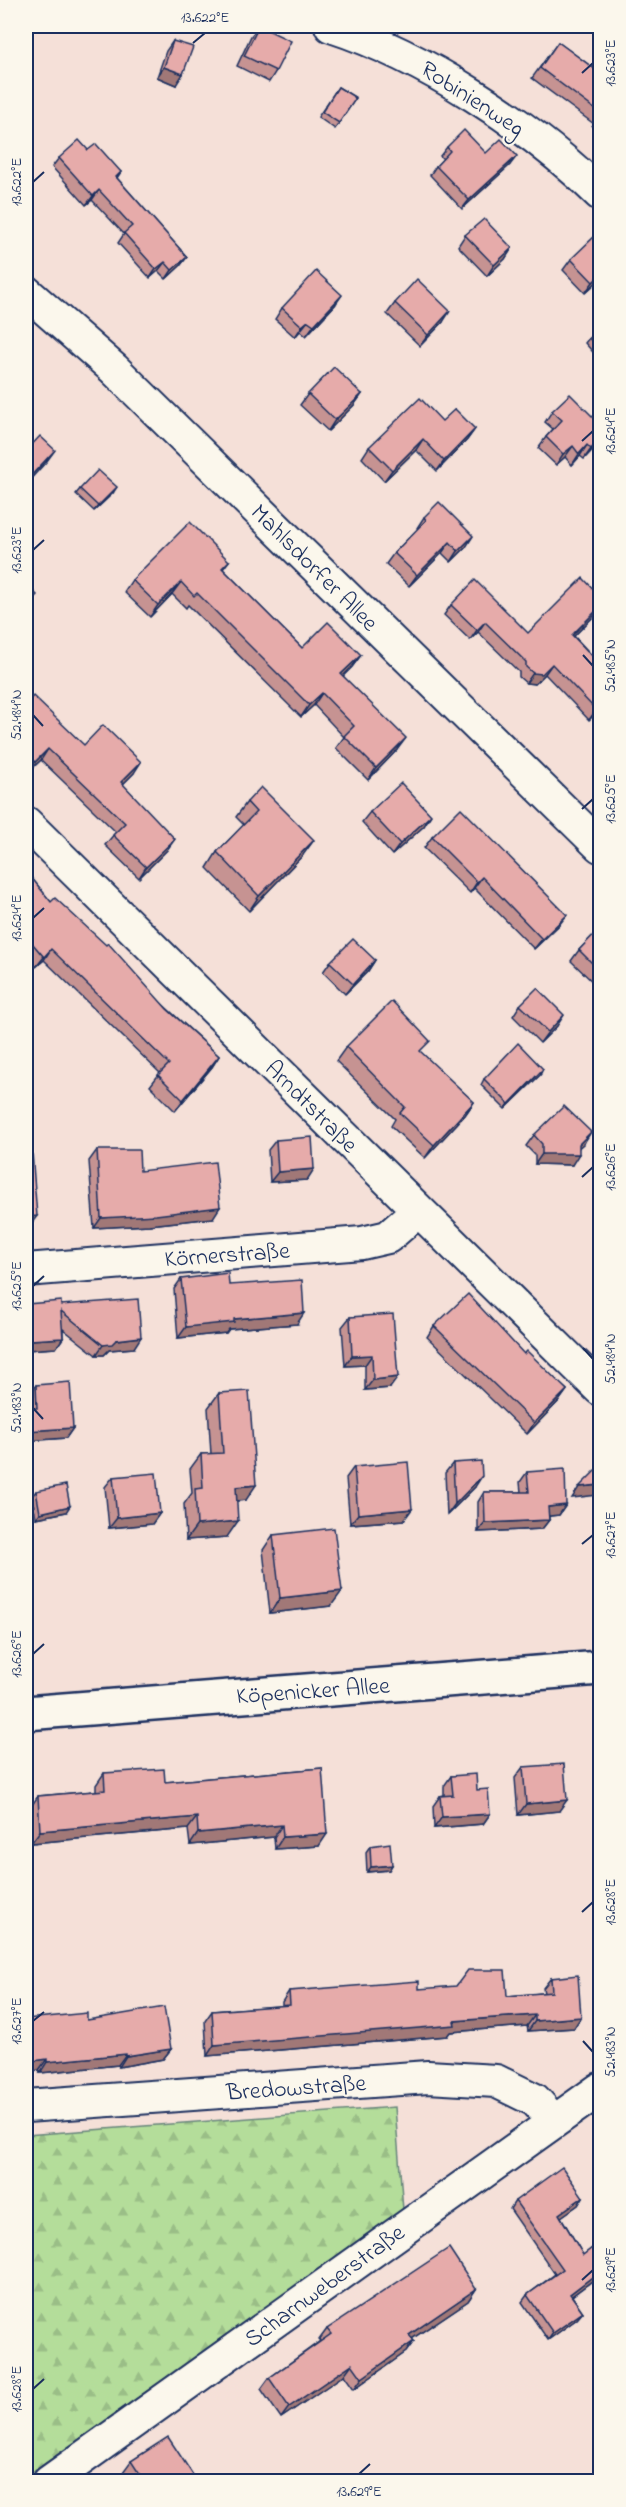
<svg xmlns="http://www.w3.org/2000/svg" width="626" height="2507" font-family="'Indie Flower',sans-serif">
  <defs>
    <pattern id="forest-firs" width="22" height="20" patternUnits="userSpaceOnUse" patternTransform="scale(1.5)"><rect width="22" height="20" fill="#b4dd9a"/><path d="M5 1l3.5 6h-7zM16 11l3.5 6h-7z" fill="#9abe87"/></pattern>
  </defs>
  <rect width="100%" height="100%" fill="#f5e0d8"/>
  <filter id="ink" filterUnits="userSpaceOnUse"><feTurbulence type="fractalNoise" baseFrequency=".0167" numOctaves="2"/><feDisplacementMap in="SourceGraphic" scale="12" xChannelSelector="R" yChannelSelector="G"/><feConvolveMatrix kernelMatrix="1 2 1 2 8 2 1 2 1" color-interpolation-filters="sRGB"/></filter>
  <g filter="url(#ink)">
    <!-- forest -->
    <polygon fill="url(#forest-firs)" stroke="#68867c" stroke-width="1.5" points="395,2107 403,2210 26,2477 26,2135"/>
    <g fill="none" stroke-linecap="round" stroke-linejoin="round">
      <!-- minor casing -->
      <g stroke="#1b2f5e" stroke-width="36">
        <g id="minor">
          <path d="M 331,26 C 423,56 532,126 600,194"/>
          <polyline points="26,292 114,369 600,846"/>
          <polyline points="26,823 600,1389"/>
          <polyline points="26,1270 362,1243 388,1237 418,1211"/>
          <polyline points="26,2106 428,2077 496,2081 535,2100 554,2121"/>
          <polyline points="49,2482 600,2089"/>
        </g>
      </g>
      <!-- tertiary casing -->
      <g stroke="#1b2f5e" stroke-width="38">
        <polyline id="tertiary" points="26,1713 600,1668"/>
      </g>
      <!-- minor -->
      <use href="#minor" stroke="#fbf7ec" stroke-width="32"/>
      <!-- tertiary -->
      <use href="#tertiary" stroke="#fbf7ec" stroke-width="33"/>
    </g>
    <!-- wall -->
    <g fill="#c69392" stroke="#1b2f5e" stroke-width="1.5">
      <polygon points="259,26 276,71 269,82 237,66 251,36"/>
      <polygon points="173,41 176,85 157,77 166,51"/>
      <polygon points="558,42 600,73 600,133 592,126 594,124 532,78"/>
      <polygon points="338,87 356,98 335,129 318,117"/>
      <polygon points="447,147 486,153 510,165 462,209 430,175 436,166 443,159 440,156"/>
      <polygon points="88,150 121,172 117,178 187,257 180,266 166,279 158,271 150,278 118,243 124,234 92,200 86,205 52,167 59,158"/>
      <polygon points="465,235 512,248 505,259 487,276 458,246"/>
      <polygon points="571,259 600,279 585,293 563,270"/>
      <polygon points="395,303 443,322 420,346 387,314"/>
      <polygon points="335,305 306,336 300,331 295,337 275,319 282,308"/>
      <polygon points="600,327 600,360 585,343 589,338"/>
      <polygon points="308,394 362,394 354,405 328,431 300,405"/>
      <polygon points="552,411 600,442 584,459 580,456 572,465 565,457 556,465 538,448 546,437 553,429 545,422"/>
      <polygon points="442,421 475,429 467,440 437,471 416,450 384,481 362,458 369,447"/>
      <polygon points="80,489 113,493 94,511 76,494"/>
      <polygon points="424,517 466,547 451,562 442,553 409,586 386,564 394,553 418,529 417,528"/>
      <polygon points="229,561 223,569 302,648 361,655 352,667 343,676 397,750 368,780 336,748 344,737 314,705 301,717 188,605 186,608 172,594 150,617 124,592 132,580"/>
      <polygon points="451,605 528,633 599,611 574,636 600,664 600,709 589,720 545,674 535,684 526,683 519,677 519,672 478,632 470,640 444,615"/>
      <polygon points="26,704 84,745 134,773 123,784 167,850 139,878 105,845 116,832 41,760 27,773 26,771"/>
      <polygon points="247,802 303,855 249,911 207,868 217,852 244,825 236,817"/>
      <polygon points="370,812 424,826 392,855 362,822"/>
      <polygon points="432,837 559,925 534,949 474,888 470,893 424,848"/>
      <polygon points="26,871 51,902 219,1056 212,1067 175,1111 150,1086 160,1073 44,960 36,967 26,956"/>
      <polygon points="600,928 600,989 571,961 579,950"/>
      <polygon points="375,960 368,971 345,994 323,972 330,962"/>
      <polygon points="520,1005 557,1026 540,1043 513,1016"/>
      <polygon points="346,1047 421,1053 474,1102 465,1115 425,1158 391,1126 395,1119 336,1061"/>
      <polygon points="540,1075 505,1109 481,1085 484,1079"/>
      <polygon points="534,1135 584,1143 579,1147 572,1165 535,1164 535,1155 526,1146"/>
      <polygon points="276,1140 307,1180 270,1182 268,1150"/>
      <polygon points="97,1150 140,1171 213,1218 149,1225 94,1228 89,1161"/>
      <polygon points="181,1279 229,1285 297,1324 229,1329 226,1333 178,1338 174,1289"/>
      <polygon points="27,1304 61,1305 134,1348 109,1350 104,1355 96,1355 63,1329 63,1338 56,1348 26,1350 26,1306"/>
      <polygon points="350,1317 390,1388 365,1390 365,1365 345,1366 342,1327"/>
      <polygon points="434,1326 524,1354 567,1390 559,1401 527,1434 427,1337"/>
      <polygon points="36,1385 73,1428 66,1438 26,1441 26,1409 29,1408 28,1396"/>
      <polygon points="219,1393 246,1500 236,1501 227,1537 186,1540 184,1504 192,1493 190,1469 201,1454 211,1454 208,1408"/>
      <polygon points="453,1463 475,1487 447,1515 445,1473"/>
      <polygon points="354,1467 404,1520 350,1524 346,1478"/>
      <polygon points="527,1472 566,1505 559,1515 549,1516 549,1520 542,1529 478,1532 478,1502 484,1492 521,1492 520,1482"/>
      <polygon points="113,1477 160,1513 152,1524 109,1528 105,1487"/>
      <polygon points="36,1491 66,1512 36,1518 32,1496"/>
      <polygon points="273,1535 331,1606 270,1613 263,1550"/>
      <polygon points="523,1767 559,1811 518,1815 515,1778"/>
      <polygon points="322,1768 319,1846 275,1849 274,1837 190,1845 188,1829 31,1843 30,1808 38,1796 96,1791 96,1785 104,1773 165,1782"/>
      <polygon points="451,1776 477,1790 490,1814 483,1824 434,1828 433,1806 440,1796 444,1795 444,1786"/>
      <polygon points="370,1846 392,1865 389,1870 367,1872 366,1852"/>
      <polygon points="551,1978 574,2028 528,2031 527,2026 450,2032 447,2036 207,2056 205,2021 212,2011 282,2006 282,2002 289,1991 419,1989 507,1996 544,1993 543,1988"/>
      <polygon points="87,2020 171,2049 163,2059 119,2067 118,2065 40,2073 39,2070 26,2072"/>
      <polygon points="583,2197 578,2205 561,2217 583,2255 600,2242 600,2275 572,2296 583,2312 577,2319 548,2340 522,2302 527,2295 555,2274 510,2209 515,2201"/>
      <polygon points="476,2289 468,2301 412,2339 414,2341 406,2352 354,2389 344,2375 281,2418 261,2389 269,2378 320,2341 319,2340 327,2329"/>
      <polygon points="131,2461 197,2481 130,2481 123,2472"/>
    </g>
    <!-- shaded-wall -->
    <g fill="#a17877" stroke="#1b2f5e" stroke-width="1.5">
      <polygon points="164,67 183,74 176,85 157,77"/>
      <polygon points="517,156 510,165 462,209 469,200"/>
      <polygon points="99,190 92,200 86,205 93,196"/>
      <polygon points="512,248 505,259 487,276 494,265"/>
      <polygon points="187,257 180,266 166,279 172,270"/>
      <polygon points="165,262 158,271 150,278 156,269"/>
      <polygon points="600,275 600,279 585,293 593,282"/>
      <polygon points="342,295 335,305 306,336 314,325"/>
      <polygon points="450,311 443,322 420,346 428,335"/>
      <polygon points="308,321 300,331 295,337 302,326"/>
      <polygon points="362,394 354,405 328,431 335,420"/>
      <polygon points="475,429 467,440 437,471 444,461"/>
      <polygon points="423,439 416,450 384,481 392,470"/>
      <polygon points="600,439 600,442 584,459 591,449"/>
      <polygon points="587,445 580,456 572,465 579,454"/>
      <polygon points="573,446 565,457 556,465 563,454"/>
      <polygon points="55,450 47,461 26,484 26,481"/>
      <polygon points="117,487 113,493 94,511 98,506"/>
      <polygon points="473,536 466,547 451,562 458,551"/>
      <polygon points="450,542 442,553 409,586 417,575"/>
      <polygon points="181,582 172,594 150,617 158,605"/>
      <polygon points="600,607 599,611 565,645 572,635"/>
      <polygon points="485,622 478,632 470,640 477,630"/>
      <polygon points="361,655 352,667 333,686 341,674"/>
      <polygon points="552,664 545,674 535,684 526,683 533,673"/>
      <polygon points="322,693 314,705 301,717 309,705"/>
      <polygon points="600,706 600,709 589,720 596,710"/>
      <polygon points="406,738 397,750 368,780 376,768"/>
      <polygon points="48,749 41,760 27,773 35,762"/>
      <polygon points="141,762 134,773 114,793 121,782"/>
      <polygon points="431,815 424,826 392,855 400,844"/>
      <polygon points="175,839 167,850 139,878 146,867"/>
      <polygon points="314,840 303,855 249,911 259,896"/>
      <polygon points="482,877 474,888 470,893 477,882"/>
      <polygon points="567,915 559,925 534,949 542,939"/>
      <polygon points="51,949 44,960 36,967 44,957"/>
      <polygon points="375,960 368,971 345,994 353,984"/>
      <polygon points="564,1015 557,1026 540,1043 548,1032"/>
      <polygon points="219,1056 212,1067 175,1111 183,1100"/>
      <polygon points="543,1069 540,1075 505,1109 509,1104"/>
      <polygon points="474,1102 465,1115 425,1158 434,1145"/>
      <polygon points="591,1132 584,1143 572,1154 579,1154 572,1165 535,1164 542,1154 579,1144"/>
      <polygon points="314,1169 307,1180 270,1182 278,1172"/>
      <polygon points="220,1207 213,1218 149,1225 94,1228 101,1218"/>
      <polygon points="37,1216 26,1231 26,1217"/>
      <polygon points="304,1313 297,1324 229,1329 226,1333 178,1338 186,1327 234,1319"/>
      <polygon points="141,1337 134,1348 109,1350 104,1355 96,1355 103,1345 116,1340"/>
      <polygon points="63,1338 56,1348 26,1350 26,1346 30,1340"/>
      <polygon points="372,1355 365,1365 345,1366 352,1356"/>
      <polygon points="398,1377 390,1388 365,1390 373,1380"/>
      <polygon points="567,1390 559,1401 527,1434 534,1423"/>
      <polygon points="73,1428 66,1438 26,1441 26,1431"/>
      <polygon points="482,1476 475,1487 447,1515 455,1504"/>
      <polygon points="256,1485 246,1500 225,1502 236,1487"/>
      <polygon points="600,1485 600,1492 598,1495 572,1498 579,1487"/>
      <polygon points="566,1505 559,1515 541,1517 548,1507"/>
      <polygon points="70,1506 66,1512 36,1518 40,1513"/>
      <polygon points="412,1509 404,1520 350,1524 358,1514"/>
      <polygon points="160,1513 152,1524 109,1528 117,1518"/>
      <polygon points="549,1520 542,1529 478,1532 485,1523"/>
      <polygon points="238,1521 227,1537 186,1540 197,1525"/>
      <polygon points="342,1591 331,1606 270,1613 280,1598"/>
      <polygon points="567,1800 559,1811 518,1815 526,1804"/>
      <polygon points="490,1814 483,1824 434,1828 442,1817"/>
      <polygon points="197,1817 188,1829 31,1843 40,1831"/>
      <polygon points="282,1825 274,1837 190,1845 198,1833"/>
      <polygon points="327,1834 319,1846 275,1849 283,1837"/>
      <polygon points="392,1865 389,1870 367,1872 371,1867"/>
      <polygon points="535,2015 527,2026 450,2032 447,2036 207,2056 214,2045 454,2021"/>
      <polygon points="581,2017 574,2028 528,2031 535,2021"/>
      <polygon points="171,2049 163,2059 119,2067 126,2056"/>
      <polygon points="126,2054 118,2065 40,2073 47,2062"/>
      <polygon points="47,2059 39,2070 26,2072 26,2062"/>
      <polygon points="583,2197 578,2205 554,2222 559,2214"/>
      <polygon points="600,2271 600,2275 565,2301 570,2294"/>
      <polygon points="476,2289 468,2301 401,2346 409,2335"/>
      <polygon points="583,2312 577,2319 548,2340 553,2333"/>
      <polygon points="414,2341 406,2352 354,2389 362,2378"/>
      <polygon points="352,2364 344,2375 281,2418 289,2407"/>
    </g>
    <!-- building -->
    <g fill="#e6abaa" stroke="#1b2f5e" stroke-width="1.5">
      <polygon points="259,26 291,41 276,71 244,56"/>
      <polygon points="173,41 193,47 183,74 164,67"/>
      <polygon points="558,42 600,73 600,113 540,68"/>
      <polygon points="338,87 356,98 339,123 322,112"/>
      <polygon points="464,130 486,153 501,139 517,156 469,200 436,166 450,151 447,147"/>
      <polygon points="79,140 88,150 96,144 121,172 116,177 187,257 172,270 165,262 156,269 124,233 132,226 99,190 93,196 59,158"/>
      <polygon points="484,219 512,248 494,265 465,235"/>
      <polygon points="595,236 600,243 600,275 593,282 571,259"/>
      <polygon points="316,271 342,295 314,325 308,321 302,326 282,308"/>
      <polygon points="417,279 450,311 428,335 395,303"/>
      <polygon points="600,327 600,351 589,338"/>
      <polygon points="334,367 362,394 335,420 308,394"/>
      <polygon points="570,394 600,424 600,439 591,449 587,445 579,454 573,446 563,454 546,437 562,420 552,411"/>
      <polygon points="420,398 442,421 455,409 475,429 444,461 423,439 392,470 369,447"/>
      <polygon points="40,436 55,450 26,481 26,451"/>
      <polygon points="98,470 117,487 98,506 80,489"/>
      <polygon points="439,502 473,536 458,551 450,542 417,575 394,553 426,520 424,517"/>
      <polygon points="190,522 229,561 222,568 302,648 328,622 361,655 341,674 406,738 376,768 344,736 354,726 322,693 309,705 197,593 194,596 181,582 158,605 132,580"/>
      <polygon points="583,578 600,596 600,607 572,635 600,664 600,706 596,710 552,664 542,674 533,673 526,667 526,662 485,622 477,630 451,605 475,580 528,633"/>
      <polygon points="26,584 37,595 26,606"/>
      <polygon points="33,696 84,745 103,725 141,762 121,782 175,839 146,867 113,835 125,823 48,749 35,762 26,753 26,704"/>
      <polygon points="401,783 431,815 400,844 370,812"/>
      <polygon points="261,787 314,840 259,896 217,852 256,812 247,802"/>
      <polygon points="461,808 567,915 542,939 482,877 477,882 432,837"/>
      <polygon points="26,871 51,902 55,898 106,945 108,943 167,1009 219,1056 183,1100 158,1075 169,1064 51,949 44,957 26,936"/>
      <polygon points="600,928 600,971 579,950"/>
      <polygon points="353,939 375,960 353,984 330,962"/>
      <polygon points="537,988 564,1015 548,1032 520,1005"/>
      <polygon points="392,1001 430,1041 420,1051 474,1102 434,1145 400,1113 405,1107 346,1047"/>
      <polygon points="518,1043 543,1069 509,1104 484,1079"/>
      <polygon points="26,1100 28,1100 37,1216 26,1217"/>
      <polygon points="564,1106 591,1132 579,1144 579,1154 542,1154 542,1144 534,1135"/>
      <polygon points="312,1137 314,1169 278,1172 276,1140"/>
      <polygon points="97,1150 139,1150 140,1171 215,1162 220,1207 156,1215 101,1218"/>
      <polygon points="228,1273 229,1285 302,1280 304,1313 234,1319 234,1322 186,1327 181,1279"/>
      <polygon points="468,1294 524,1354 527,1351 567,1390 534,1423 434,1326"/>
      <polygon points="138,1299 141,1337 116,1340 112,1344 103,1345 61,1311 63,1338 30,1340 27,1304 61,1301 61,1305"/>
      <polygon points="393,1314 398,1377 373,1380 372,1355 352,1356 350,1317"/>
      <polygon points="70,1382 73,1428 26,1431 26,1409 37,1408 36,1385"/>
      <polygon points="249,1391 256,1485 236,1487 238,1521 197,1525 195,1489 203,1488 201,1454 223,1453 219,1393"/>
      <polygon points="481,1461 482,1476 455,1504 453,1463"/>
      <polygon points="408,1462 412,1509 358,1514 354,1467"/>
      <polygon points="600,1466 600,1485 579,1487"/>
      <polygon points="565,1469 566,1505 548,1507 549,1520 485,1523 484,1492 529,1492 527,1472"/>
      <polygon points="156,1473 160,1513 117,1518 113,1477"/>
      <polygon points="66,1485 70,1506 40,1513 36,1491"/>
      <polygon points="334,1528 342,1591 280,1598 273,1535"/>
      <polygon points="564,1764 567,1800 526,1804 523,1767"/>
      <polygon points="322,1768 327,1834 283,1837 282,1825 198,1833 197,1817 40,1831 38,1796 105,1790 104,1773 164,1769 165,1782"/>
      <polygon points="476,1774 477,1790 488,1789 490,1814 442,1817 440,1796 453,1795 451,1776"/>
      <polygon points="390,1843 392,1865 371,1867 370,1846"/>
      <polygon points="468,1970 505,1970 507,1996 552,1992 551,1978 578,1975 581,2017 535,2021 535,2015 454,2021 455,2025 214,2045 212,2011 290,2005 289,1991 419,1981 419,1989 456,1986"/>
      <polygon points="164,2007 171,2049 126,2056 126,2054 47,2062 47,2059 26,2062 26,2019 87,2013 87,2020"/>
      <polygon points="562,2167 583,2197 559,2214 583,2255 600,2242 600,2271 570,2294 583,2312 553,2333 527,2295 563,2269 515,2201"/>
      <polygon points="449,2248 476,2289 409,2335 414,2341 362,2378 352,2364 289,2407 269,2378 331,2334 327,2329"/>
      <polygon points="168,2437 197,2481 144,2481 131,2461"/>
      <polygon points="504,2477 507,2481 497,2481"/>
    </g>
  </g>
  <!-- ticks -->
  <path fill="none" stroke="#1b2f5e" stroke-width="2" d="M 193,43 L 205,33M 582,73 L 593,63M 33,182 L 44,172M 582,441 L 593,431M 33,550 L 44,540M 583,655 L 593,666M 33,715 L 43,726M 582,809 L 593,799M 33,918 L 44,908M 582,1177 L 593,1167M 33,1286 L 44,1276M 583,1348 L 593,1359M 33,1408 L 43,1419M 582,1544 L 593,1535M 33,1654 L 44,1644M 582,1912 L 593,1902M 33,2021 L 44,2012M 583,2041 L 593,2052M 582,2280 L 593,2270M 33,2389 L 44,2379M 359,2474 L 370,2464"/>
  <g text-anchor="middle" stroke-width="4.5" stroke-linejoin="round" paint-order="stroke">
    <!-- street labels -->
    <g font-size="24" fill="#1b2f5e" stroke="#fbf7ec">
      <text transform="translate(473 98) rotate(33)" y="8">Robinienweg</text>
      <text transform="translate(315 567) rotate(45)" y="8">Mahlsdorfer Allee</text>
      <text transform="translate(312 1106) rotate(45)" y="8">Arndtstraße</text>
      <text transform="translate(227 1254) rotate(-4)" y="8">Körnerstraße</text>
      <text transform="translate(313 1690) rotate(-4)" y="8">Köpenicker Allee</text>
      <text transform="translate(296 2087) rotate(-4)" y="8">Bredowstraße</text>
      <text transform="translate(324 2285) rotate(-36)" y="8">Scharnweberstraße</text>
    </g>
  </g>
  <!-- margin -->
  <rect width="626" height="2507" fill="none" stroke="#fbf7ec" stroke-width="66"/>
  <rect x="33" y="33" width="560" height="2441" fill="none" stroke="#1b2f5e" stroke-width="2"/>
  <g font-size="15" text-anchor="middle" fill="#1b2f5e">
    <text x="205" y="22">13.622°E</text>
    <text transform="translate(610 63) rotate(-90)" y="5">13.623°E</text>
    <text transform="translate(16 182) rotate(-90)" y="5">13.622°E</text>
    <text transform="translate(610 431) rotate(-90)" y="5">13.624°E</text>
    <text transform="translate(16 550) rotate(-90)" y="5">13.623°E</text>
    <text transform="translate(610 666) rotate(-90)" y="5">52.485°N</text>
    <text transform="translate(16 715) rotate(-90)" y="5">52.484°N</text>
    <text transform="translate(610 799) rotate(-90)" y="5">13.625°E</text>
    <text transform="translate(16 918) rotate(-90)" y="5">13.624°E</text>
    <text transform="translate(610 1167) rotate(-90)" y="5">13.626°E</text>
    <text transform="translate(16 1286) rotate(-90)" y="5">13.625°E</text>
    <text transform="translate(610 1359) rotate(-90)" y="5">52.484°N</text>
    <text transform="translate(16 1408) rotate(-90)" y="5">52.483°N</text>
    <text transform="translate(610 1535) rotate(-90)" y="5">13.627°E</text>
    <text transform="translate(16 1654) rotate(-90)" y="5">13.626°E</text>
    <text transform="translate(610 1902) rotate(-90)" y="5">13.628°E</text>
    <text transform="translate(16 2021) rotate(-90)" y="5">13.627°E</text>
    <text transform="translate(610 2052) rotate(-90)" y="5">52.483°N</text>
    <text transform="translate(610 2270) rotate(-90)" y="5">13.629°E</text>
    <text transform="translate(16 2389) rotate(-90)" y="5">13.628°E</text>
    <text x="359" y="2496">13.629°E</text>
  </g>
</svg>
